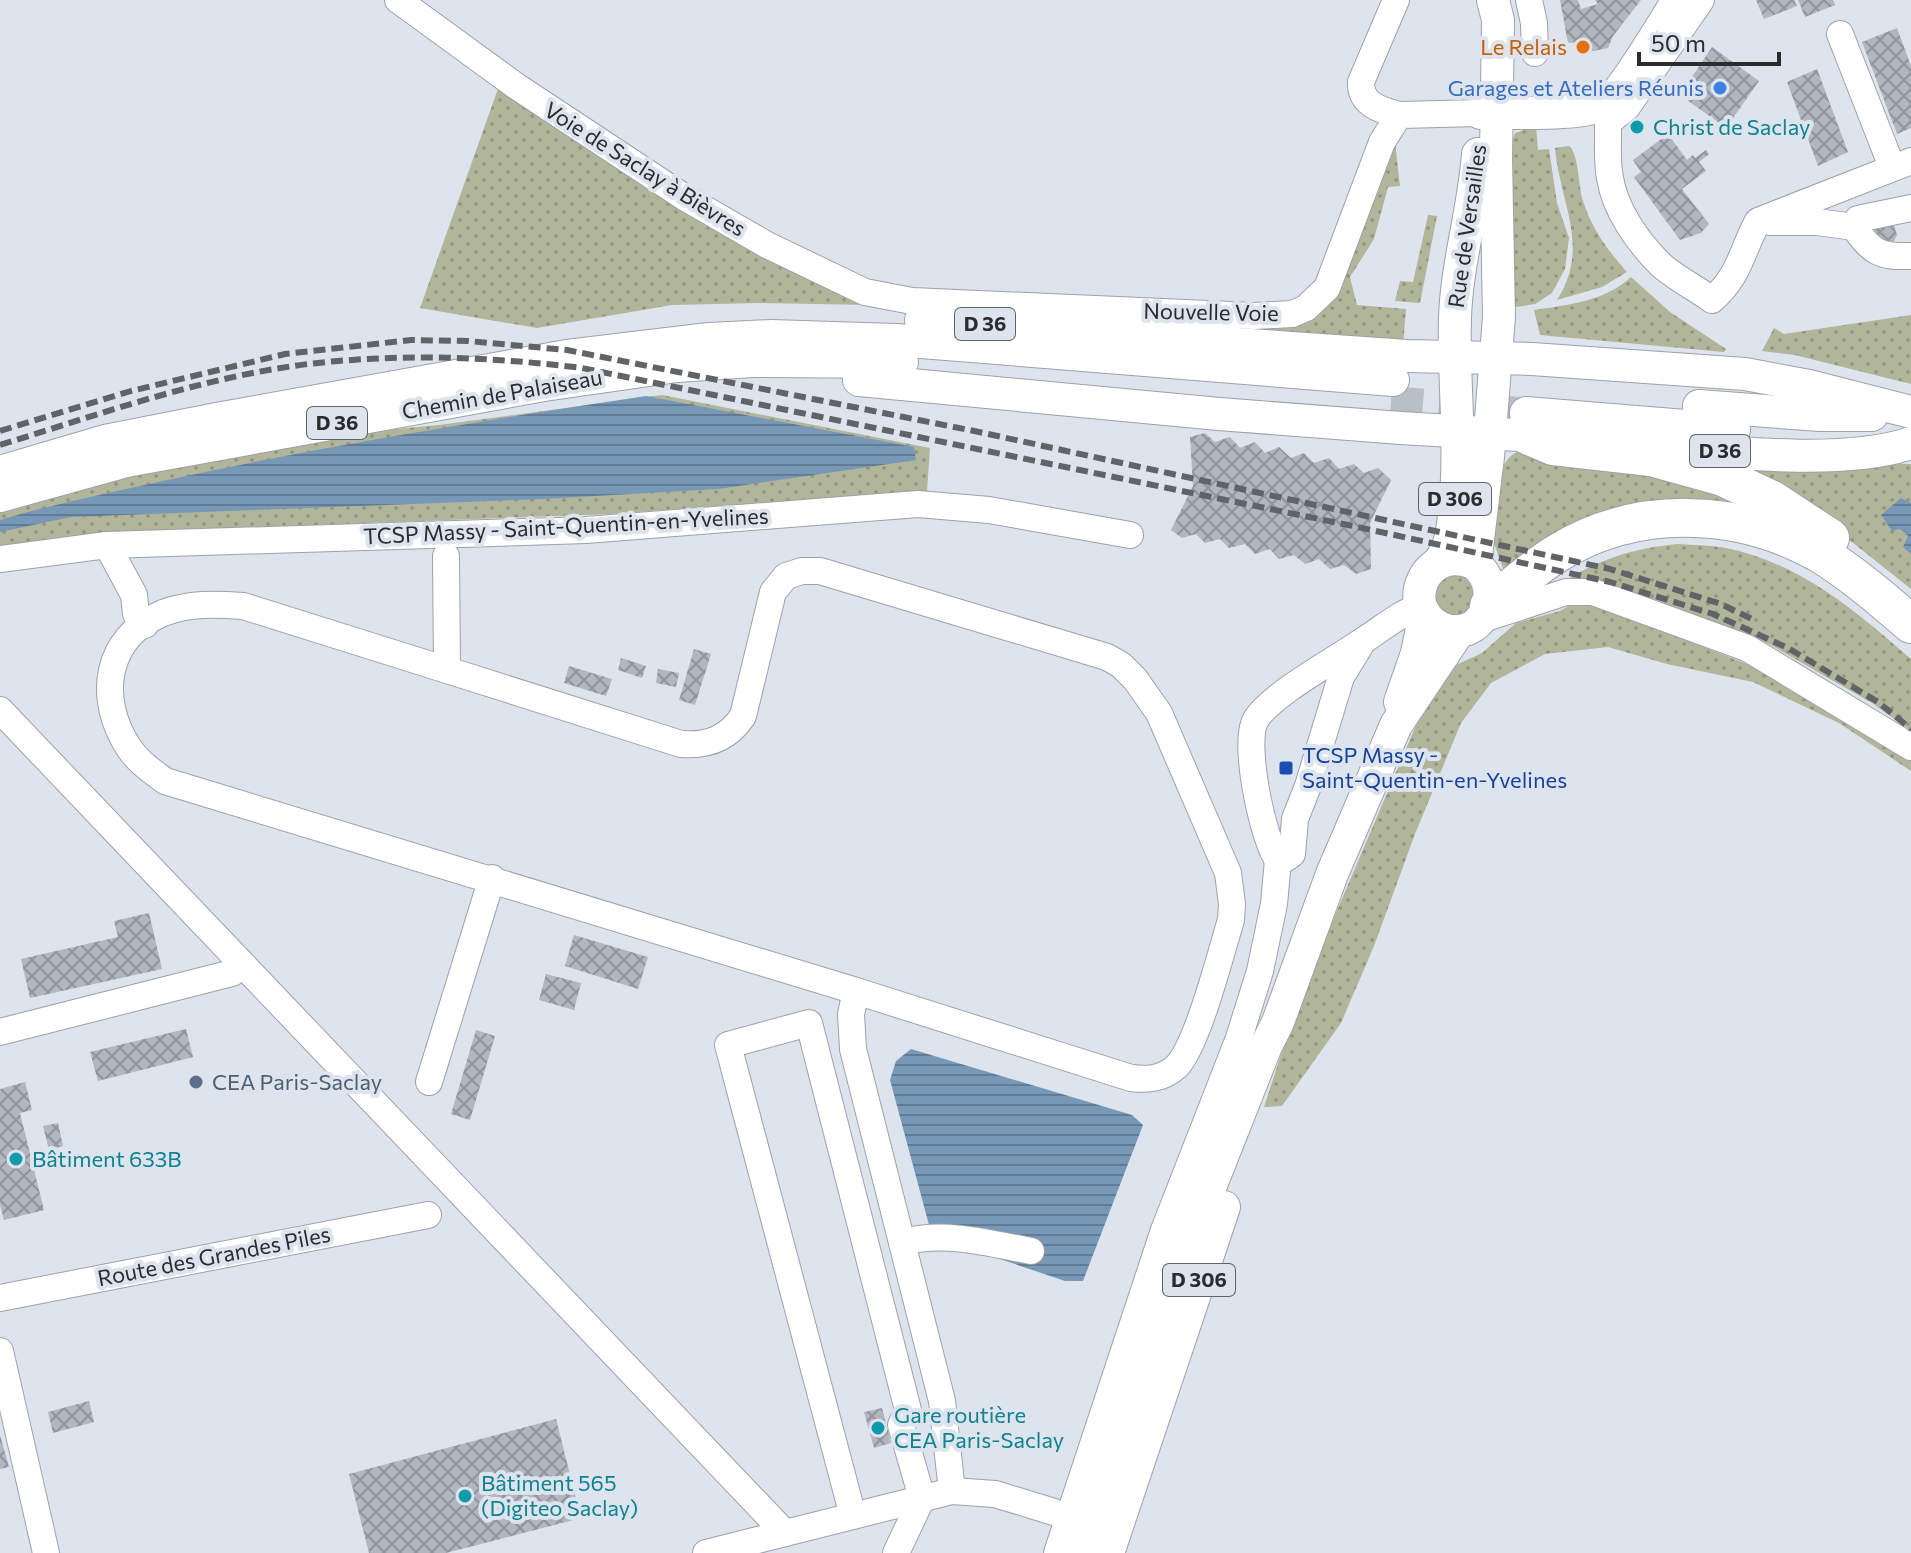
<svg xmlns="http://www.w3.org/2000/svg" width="1911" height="1553" font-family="Commissioner,sans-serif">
  <defs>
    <pattern id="grass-dots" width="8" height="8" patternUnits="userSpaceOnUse" patternTransform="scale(2)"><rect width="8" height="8" fill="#b1b599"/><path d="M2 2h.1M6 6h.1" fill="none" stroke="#90937d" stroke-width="1.8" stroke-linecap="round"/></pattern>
    <pattern id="water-rules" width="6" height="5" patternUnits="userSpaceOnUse" patternTransform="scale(2)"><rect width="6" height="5" fill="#7898b7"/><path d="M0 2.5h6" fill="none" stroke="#637c95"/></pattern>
    <pattern id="building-cross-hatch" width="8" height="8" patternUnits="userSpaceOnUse" patternTransform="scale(2)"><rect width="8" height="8" fill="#b1b6bf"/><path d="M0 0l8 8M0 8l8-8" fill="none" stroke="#90949c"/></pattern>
  </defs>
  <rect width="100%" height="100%" fill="#dde4ed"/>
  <!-- grass -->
  <g fill="url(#grass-dots)">
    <polygon points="499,86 870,305 758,303 672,305 537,328 420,308"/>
    <polygon points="1536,126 1538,150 1549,149 1557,203 1569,238 1565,269 1552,293 1535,304 1510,308 1508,154 1515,133"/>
    <polygon points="1395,142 1400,186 1388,187 1374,239 1350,277 1357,305 1406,309 1403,346 1179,332 1308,318"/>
    <path d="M 1569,146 C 1579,154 1578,186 1583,201 C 1592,229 1608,251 1627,272 L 1602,287 L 1557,300 C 1591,247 1560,204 1555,148 Z"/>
    <polygon points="1428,215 1437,216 1420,303 1395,301 1400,281 1413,282"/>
    <path d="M 1631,277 L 1670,312 L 1726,349 L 1724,352 L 1540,335 L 1534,310 C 1568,305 1606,301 1631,277 Z"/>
    <polygon points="1911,315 1911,384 1795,355 1762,351 1774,328 1784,334"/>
    <polygon points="662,395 930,448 927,491 610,514 104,533 0,549 0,510 141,470 334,435 439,425"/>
    <path d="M 1535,449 L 1726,492 L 1794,528 L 1728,512 L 1507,579 L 1492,538 L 1504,465 C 1512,451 1521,450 1535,449 Z"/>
    <polygon points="1711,460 1911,464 1911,589 1799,500"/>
    <path d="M 1677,544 C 1693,545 1710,545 1726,548 C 1800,563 1856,611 1911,659 L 1911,731 L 1872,703 L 1769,644 L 1657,600 L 1606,588 L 1548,591 C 1594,562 1622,550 1677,544 Z"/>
    <polygon points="1458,569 1478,592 1468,612 1456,617 1443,614 1433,599 1436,582"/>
    <polygon points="1577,601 1592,603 1747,664 1763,661 1911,756 1911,771 1839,723 1753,682 1667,664 1608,647 1545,654 1491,683 1461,723 1415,834 1374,946 1341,1023 1282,1106 1264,1107 1309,969 1324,941 1426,702 1445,670 1482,653 1516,623 1560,611"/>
  </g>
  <!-- water -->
  <g fill="url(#water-rules)">
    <path d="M 646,396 L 914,447 L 916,460 L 718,489 L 543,499 L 71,517 L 0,532 L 0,520 C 56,503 114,492 172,479 C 329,445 487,420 646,396 Z"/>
    <polygon points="1901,498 1911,503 1911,554 1903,547 1908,536 1900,529 1892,531 1881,515"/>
    <polygon points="911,1049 1132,1115 1143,1125 1083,1281 1065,1281 994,1257 1002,1234 957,1225 929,1225 890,1080 896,1061"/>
  </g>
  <!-- building -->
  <g fill="url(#building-cross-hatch)">
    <polygon points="1560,0 1578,0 1581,9 1598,4 1595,0 1641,0 1613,36 1608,48 1579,54 1577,42 1568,43"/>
    <polygon points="1756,0 1794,0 1797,6 1764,19"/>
    <polygon points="1798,0 1833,0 1835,5 1805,17"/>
    <polygon points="1897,28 1911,66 1911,128 1897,134 1862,42"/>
    <polygon points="1712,47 1759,81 1726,128 1680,95"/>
    <polygon points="1817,69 1848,152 1818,166 1787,82"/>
    <polygon points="1668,134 1687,160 1693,155 1695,158 1706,150 1709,154 1699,162 1706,171 1682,189 1709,224 1701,233 1680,240 1634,177 1641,172 1633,160"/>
    <polygon points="1893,222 1897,235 1893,243 1884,247 1868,230"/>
    <polygon points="1205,433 1215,442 1230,437 1240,448 1255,442 1265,453 1279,447 1291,458 1304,453 1314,463 1329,458 1339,469 1354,464 1364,473 1378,468 1391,480 1370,523 1371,569 1356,574 1344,565 1330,569 1319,559 1305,564 1294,555 1279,559 1270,549 1255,554 1245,544 1229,548 1220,539 1205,543 1196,534 1182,538 1171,530 1193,486 1190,437"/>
    <polygon points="694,649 711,654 695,705 679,700"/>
    <polygon points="621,658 646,666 642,678 618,670"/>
    <polygon points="569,666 612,679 606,696 564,683"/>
    <polygon points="658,669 679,673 676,687 656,683"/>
    <polygon points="149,913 162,969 30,998 21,959 118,937 114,921"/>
    <polygon points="574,935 648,957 638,989 565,966"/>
    <polygon points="546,974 581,983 574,1010 539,1000"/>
    <polygon points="186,1029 193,1057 98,1081 90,1052"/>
    <polygon points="476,1030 495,1036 470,1120 451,1114"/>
    <polygon points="25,1082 32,1110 20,1113 44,1210 4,1220 0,1205 0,1089"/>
    <polygon points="58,1123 63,1146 49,1150 43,1126"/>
    <polygon points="89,1401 94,1422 53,1433 48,1412"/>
    <polygon points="882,1408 891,1443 874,1448 864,1412"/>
    <polygon points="556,1419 581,1518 446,1553 369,1553 349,1474"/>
    <polygon points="0,1435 9,1467 0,1469"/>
  </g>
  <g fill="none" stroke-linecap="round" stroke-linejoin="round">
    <!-- major-tunnel -->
    <polyline stroke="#b9bfc7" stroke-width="32" stroke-dasharray="32 16" stroke-linecap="butt" points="1391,402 1520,413"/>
    <!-- minor casing -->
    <g stroke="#9ca1aa" stroke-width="28">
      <g id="minor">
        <polyline points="398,0 516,86 684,197 767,245 865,292 912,301 1254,316 1292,314 1306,308 1327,288 1382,142 1399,115 1481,113"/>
        <path d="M 1396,0 L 1361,82 C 1360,104 1380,110 1399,115"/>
        <polyline points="1529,0 1534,23 1535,53"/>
        <polyline points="1840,34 1892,167"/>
        <path d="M 1606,103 C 1611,128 1605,153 1610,178 C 1615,210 1638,242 1660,264 C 1675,278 1696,288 1712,300 C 1741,274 1741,252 1758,221 L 1911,161"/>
        <polyline points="1610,121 1627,107 1701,0"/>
        <path d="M 1770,222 L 1817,222 L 1854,227 C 1872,253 1880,257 1911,256"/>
        <polyline points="1854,227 1858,219 1911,208"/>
        <polyline points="107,545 134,595 136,614 145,625"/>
        <path d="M 446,556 L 447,670 L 681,744 C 707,746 728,739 743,716 L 773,592 L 786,576 L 802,571 L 820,571 L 1107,657 L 1121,665 L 1135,679 L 1159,713 L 1228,873 L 1232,904 L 1231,920 C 1221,952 1198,1044 1177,1066 C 1163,1079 1148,1080 1131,1078 L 856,991 L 851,1014 L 853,1049 L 942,1401 L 952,1491"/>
        <polyline points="0,559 107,545 586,530 918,504 989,510 1130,535"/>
        <polyline points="1480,620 1566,592 1593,592 1747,648 1911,747"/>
        <path d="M 447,670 L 243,606 C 216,604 189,603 163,613 C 105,637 96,698 129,748 C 138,762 152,771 165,781 L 856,991"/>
        <polyline points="0,710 785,1533"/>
        <path d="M 1278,860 C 1263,840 1242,742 1256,719 C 1273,693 1337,659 1364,640 C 1383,628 1400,613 1421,606"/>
        <polyline points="1278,860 1285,859 1292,854 1295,819 1308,786 1341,677 1360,646"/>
        <polyline points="0,1032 232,973"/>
        <polyline points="429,1082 492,878"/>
        <path d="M 903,1242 C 946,1231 988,1243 1031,1251"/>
        <polyline points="0,1298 428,1215"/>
        <polyline points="0,1351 46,1553"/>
        <polyline points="853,1516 728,1045 809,1023 908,1410 901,1425 922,1498 896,1553"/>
        <polyline points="706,1553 952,1491 995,1494 1054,1512 1082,1523"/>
        <polyline points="1057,1553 1164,1230 1239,1038 1260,971 1274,904 1278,860"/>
      </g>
    </g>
    <!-- major casing -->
    <g stroke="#9ca1aa" stroke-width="34">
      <g id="major">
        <path d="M 1481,113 C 1510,112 1584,117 1606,103 C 1622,94 1666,19 1678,0"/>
        <polyline points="921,320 1291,348 1407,356 1532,359 1745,374 1809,386 1911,412"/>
        <polyline points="859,380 1219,414 1401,428 1551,437"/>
        <polyline points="1699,406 1820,415 1872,415"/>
        <polyline points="1526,413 1734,430"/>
        <path d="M 1653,446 C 1725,452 1844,466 1911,443"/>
        <polyline points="0,472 105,441 217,419 567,356 709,339 771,336 896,340 1393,380"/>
        <polyline points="0,496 126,461 544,385 677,366 752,361 902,362"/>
        <path d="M 1438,563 C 1455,543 1453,518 1456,494 C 1461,435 1453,376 1455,317 C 1457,262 1474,209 1478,154"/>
        <path d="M 1475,564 C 1426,541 1397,608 1441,628 C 1480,645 1508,592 1475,564 L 1488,457 L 1499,317 L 1496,158 L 1498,20 L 1493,0"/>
        <polyline points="1400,702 1417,653 1425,614"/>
        <polyline points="1083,1553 1147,1367 1180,1263 1266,1046 1278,1022 1332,874 1396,725 1459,631"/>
        <polyline points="1108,1553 1224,1207"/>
      </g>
    </g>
    <!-- highway casing -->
    <g stroke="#9ca1aa" stroke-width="40">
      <g id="highway">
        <polyline points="1527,435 1553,446 1651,457 1723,477 1772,500 1830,538"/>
        <path d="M 1489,606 C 1511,588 1532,569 1556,554 C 1636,504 1738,508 1819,553 C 1852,573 1882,599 1911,624"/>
      </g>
    </g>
    <!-- minor -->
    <use href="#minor" stroke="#fff" stroke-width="26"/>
    <!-- major -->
    <use href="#major" stroke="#fff" stroke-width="32"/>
    <!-- highway -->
    <use href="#highway" stroke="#fff" stroke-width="38"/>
    <!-- rail -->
    <g stroke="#606468" stroke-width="6" stroke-dasharray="12 6" stroke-linecap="butt">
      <polyline points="0,431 131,391 285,354 411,340 468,341 567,350 979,432 1610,569 1721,604 1756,621"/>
      <path d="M 0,445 C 110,411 222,370 338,361 C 420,354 500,358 582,368 L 1353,526 L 1610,582 L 1713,614 L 1788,648 L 1878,702 L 1911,729"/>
    </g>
  </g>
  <!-- markers -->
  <circle fill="#e8710a" stroke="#dde4ed" stroke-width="3" cx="1583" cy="47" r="8"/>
  <circle fill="#3f7fe0" stroke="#dde4ed" stroke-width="3" cx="1720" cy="88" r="8"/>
  <g fill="#0f9aa8" stroke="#dde4ed" stroke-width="3">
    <circle cx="1637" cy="127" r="8"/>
    <circle cx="16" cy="1159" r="8"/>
    <circle cx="878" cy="1428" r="8"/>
    <circle cx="465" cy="1496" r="8"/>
  </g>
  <rect fill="#1a4fb4" stroke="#dde4ed" stroke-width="3" x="1278" y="760" width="16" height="16" rx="4"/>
  <circle fill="#5c6f8a" stroke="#dde4ed" stroke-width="3" cx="196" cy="1082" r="8"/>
  <g text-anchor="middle" stroke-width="8" stroke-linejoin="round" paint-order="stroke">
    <!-- shield labels -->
    <g fill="#dde4ed" stroke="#606368" stroke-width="2">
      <rect x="955" y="308" width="60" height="32" rx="6"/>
      <rect x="307" y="407" width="60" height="32" rx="6"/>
      <rect x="1690" y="435" width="60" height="32" rx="6"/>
      <rect x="1419" y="483" width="72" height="32" rx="6"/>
      <rect x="1163" y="1264" width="72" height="32" rx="6"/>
    </g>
    <g font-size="20" font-weight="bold" fill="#2a2c2f">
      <text x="985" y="331">D 36</text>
      <text x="337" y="430">D 36</text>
      <text x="1720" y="458">D 36</text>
      <text x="1455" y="506">D 306</text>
      <text x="1199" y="1287">D 306</text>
    </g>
    <!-- food labels -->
    <g font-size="22" fill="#c56008" stroke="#dde4ed" text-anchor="end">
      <text x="1567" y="55">Le Relais</text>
    </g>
    <!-- shop labels -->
    <g font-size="22" fill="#366cbe" stroke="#dde4ed" text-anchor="end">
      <text x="1704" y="96">Garages et Ateliers Réunis</text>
    </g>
    <!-- culture labels -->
    <g font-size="22" fill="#0d838f" stroke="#dde4ed" text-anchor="start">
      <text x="1653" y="135">Christ de Saclay</text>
      <text x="32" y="1167">Bâtiment 633B</text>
      <text x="894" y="1423">Gare routière<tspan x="894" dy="25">CEA Paris-Saclay</tspan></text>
      <text x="481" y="1491">Bâtiment 565<tspan x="481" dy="25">(Digiteo Saclay)</tspan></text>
    </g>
    <!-- street labels -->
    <g font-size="22" fill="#2a2c2f" stroke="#dde4ed">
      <text transform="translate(645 169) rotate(32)" y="8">Voie de Saclay à Bièvres</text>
      <text transform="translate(1467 226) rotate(-82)" y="8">Rue de Versailles</text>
      <text transform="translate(1211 312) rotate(1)" y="8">Nouvelle Voie</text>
      <text transform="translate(502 394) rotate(-10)" y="8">Chemin de Palaiseau</text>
      <text transform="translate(566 526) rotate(-3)" y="8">TCSP Massy - Saint-Quentin-en-Yvelines</text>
      <text transform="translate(214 1256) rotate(-11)" y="8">Route des Grandes Piles</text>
    </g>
    <!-- transit labels -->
    <g font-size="22" fill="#164399" stroke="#dde4ed" text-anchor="start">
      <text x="1302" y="763">TCSP Massy -<tspan x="1302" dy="25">Saint-Quentin-en-Yvelines</tspan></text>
    </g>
    <!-- service labels -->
    <g font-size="22" fill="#4e5e75" stroke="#dde4ed" text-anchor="start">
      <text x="212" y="1090">CEA Paris-Saclay</text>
    </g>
  </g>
  <!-- scale -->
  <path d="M1639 52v12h140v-12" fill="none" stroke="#2a2c2f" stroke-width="4"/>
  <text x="1651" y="52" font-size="24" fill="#2a2c2f" stroke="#dde4ed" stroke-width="6" paint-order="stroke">50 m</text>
</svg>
